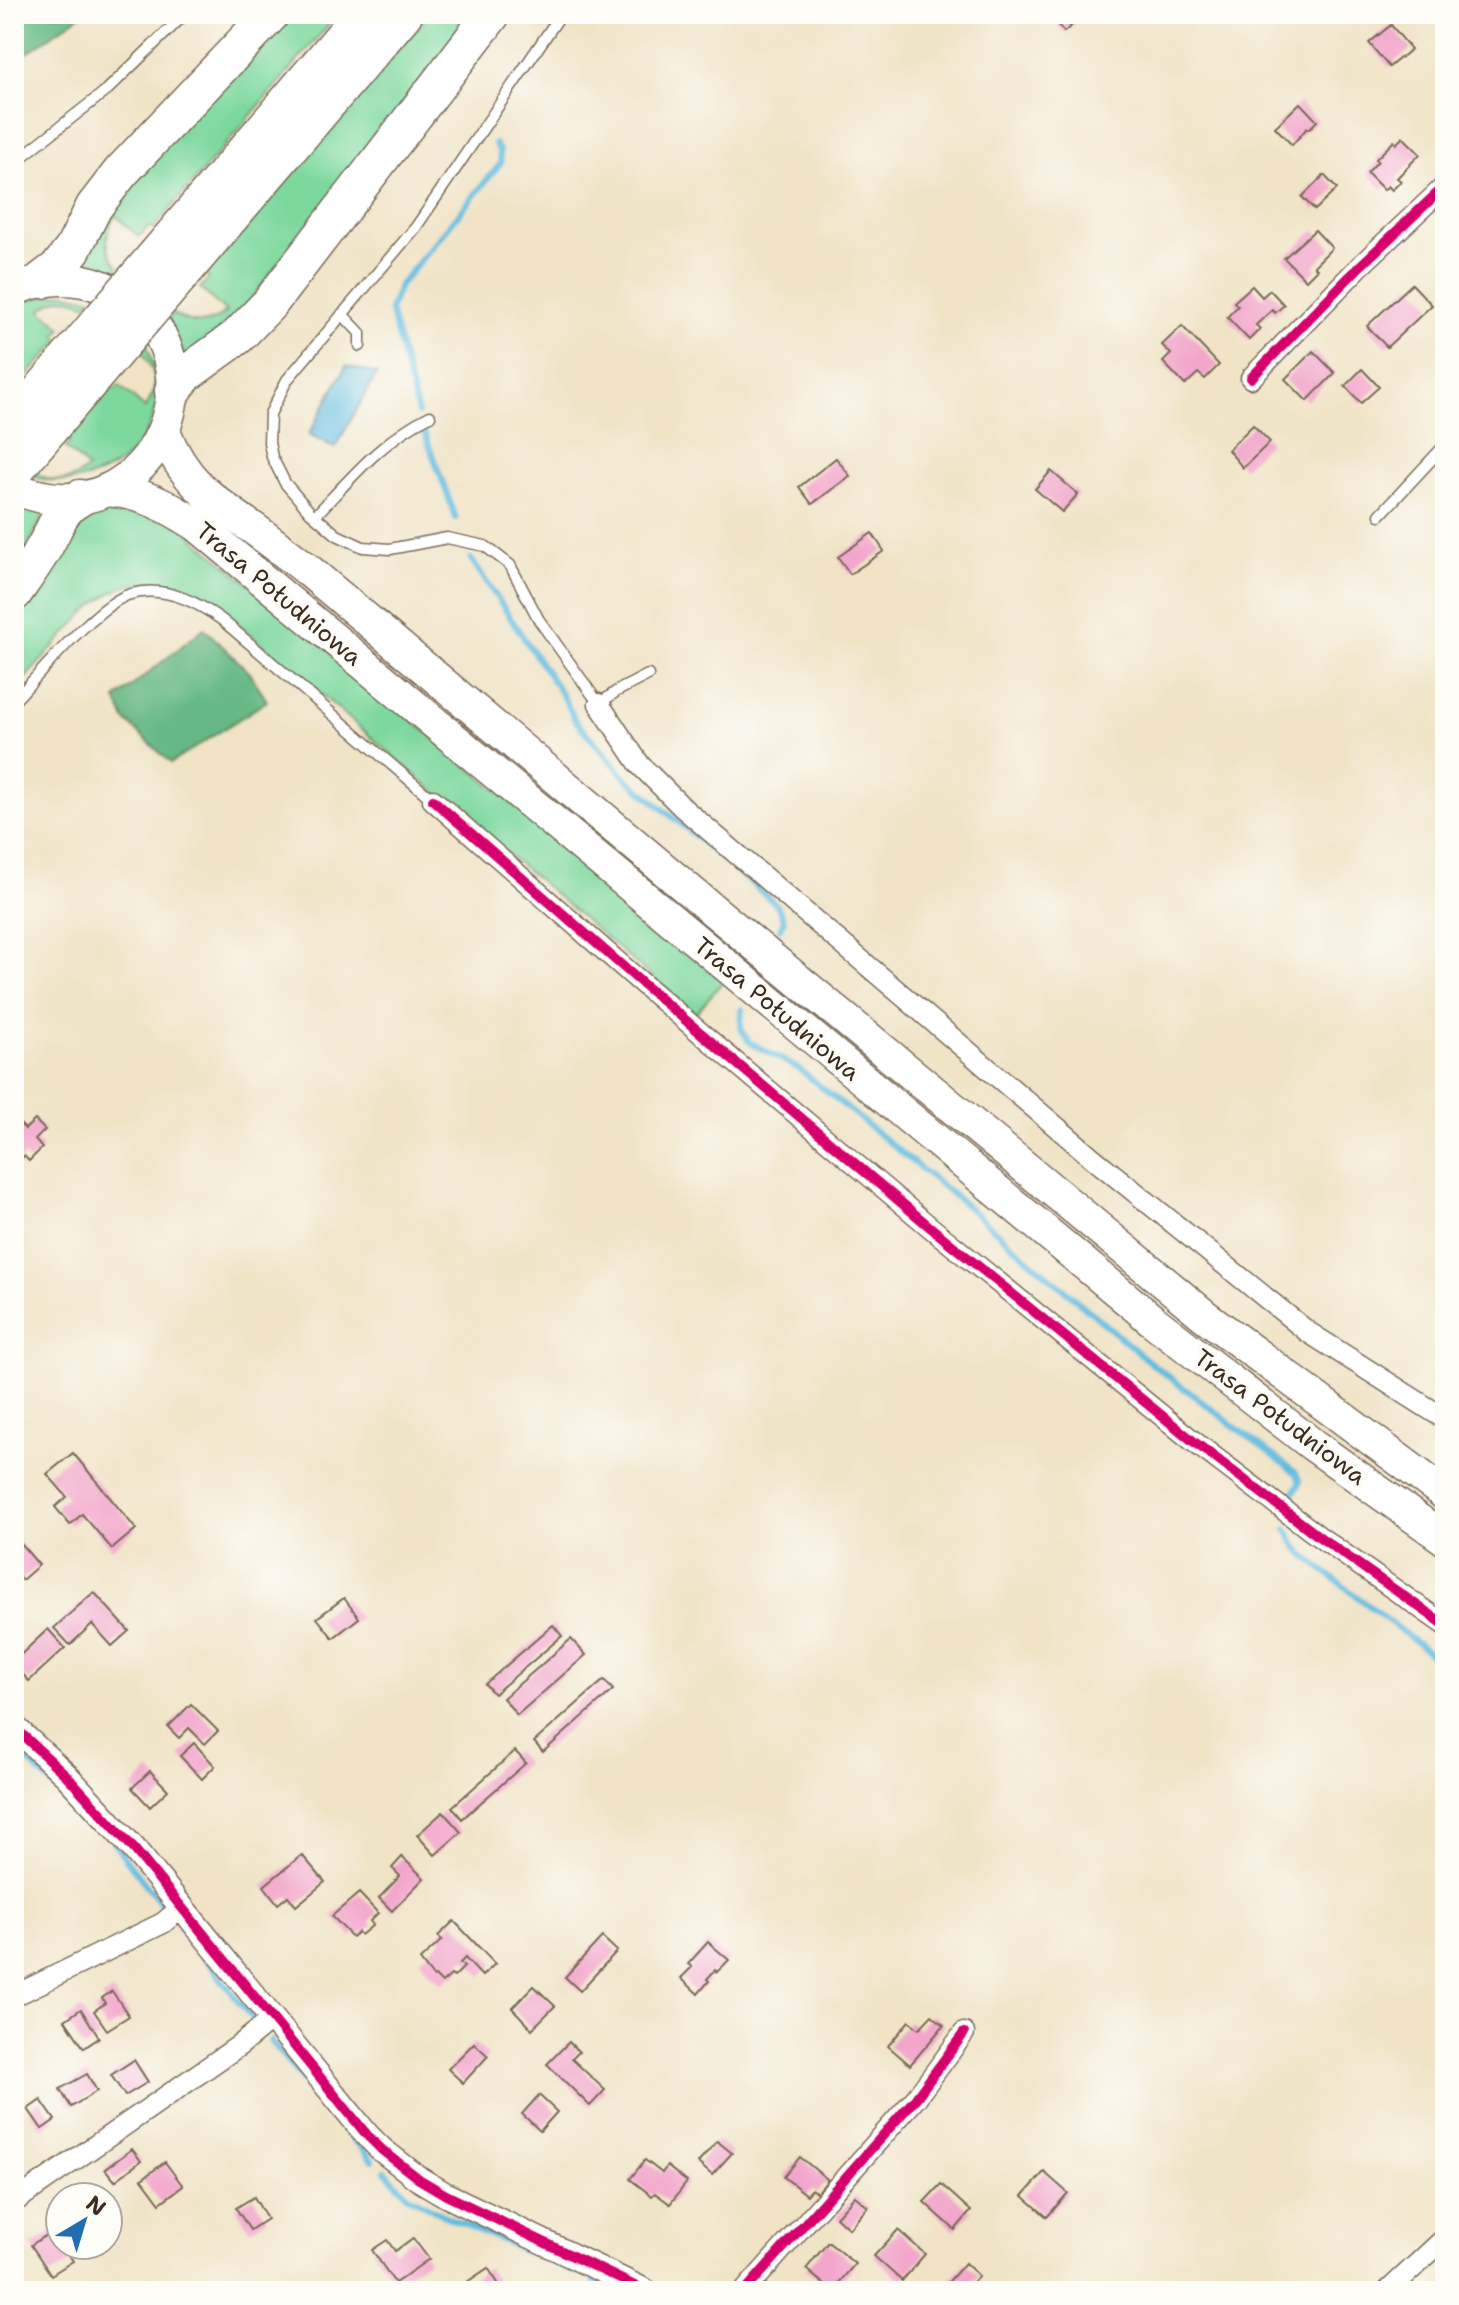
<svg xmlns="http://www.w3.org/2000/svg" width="1459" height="2305" font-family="'Shantell Sans',sans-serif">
  <rect width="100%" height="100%" fill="#fdfcf7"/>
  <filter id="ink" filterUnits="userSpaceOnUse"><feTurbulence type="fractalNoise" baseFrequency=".0125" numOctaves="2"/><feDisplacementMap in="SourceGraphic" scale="16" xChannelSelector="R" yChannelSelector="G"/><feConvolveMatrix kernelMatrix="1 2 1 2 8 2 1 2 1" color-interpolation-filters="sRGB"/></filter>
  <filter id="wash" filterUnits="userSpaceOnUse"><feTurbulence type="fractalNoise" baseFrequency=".006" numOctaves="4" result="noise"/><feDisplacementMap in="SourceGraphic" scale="32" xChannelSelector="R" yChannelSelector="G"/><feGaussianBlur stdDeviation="1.8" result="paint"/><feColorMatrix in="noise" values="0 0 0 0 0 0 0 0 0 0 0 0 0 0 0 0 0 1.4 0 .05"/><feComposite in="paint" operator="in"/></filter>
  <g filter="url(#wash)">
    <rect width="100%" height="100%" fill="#f0e3c6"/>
    <!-- green -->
    <g fill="#7dd89e" stroke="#5c815e" stroke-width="2">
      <path d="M 287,14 L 338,14 L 153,229 L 149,226 L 139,237 L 115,215 C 104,235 104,249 119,267 L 112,276 L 79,266 L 110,203 Z"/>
      <path d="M 429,14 L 473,14 L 237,317 L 185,359 L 173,329 L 168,321 L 173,314 C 193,325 208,327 226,312 L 200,288 L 209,278 L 206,275 Z"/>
      <path d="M 65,293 L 92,299 L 87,305 C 69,295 57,296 41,310 L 62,328 L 56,335 L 60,340 L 14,390 L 14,308 L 32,299 Z"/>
      <path d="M 147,345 C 151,357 156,369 157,382 C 160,451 98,495 33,477 L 37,473 C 55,485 73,482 88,468 L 65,447 L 71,441 L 67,437 L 111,387 L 115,389 L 119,385 L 145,408 C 160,387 156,370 141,351 Z"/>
      <polygon points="14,502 45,512 14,573 14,554 19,539 14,522"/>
      <path d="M 126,507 L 171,519 L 724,980 L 695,1014 L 219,607 C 207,599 195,590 181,586 C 125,570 94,601 60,640 C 44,657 29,674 14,691 L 14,611 L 73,529 L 88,517 L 107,510 Z"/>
    </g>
    <!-- forest -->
    <g fill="#66b885" stroke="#507152" stroke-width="2">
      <polygon points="14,14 82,14 14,62"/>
      <polygon points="204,628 250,673 267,701 171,763 125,720 116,699"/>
    </g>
    <!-- water -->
    <polygon fill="#62bcdf" stroke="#4e737e" stroke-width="2" points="346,366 377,374 335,448 309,434"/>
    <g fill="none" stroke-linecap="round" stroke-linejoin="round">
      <!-- stream -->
      <g stroke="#62bcdf" stroke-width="6">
        <polyline points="418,413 390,309 400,285 501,163 499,150 495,144"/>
        <polyline points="423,429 456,518"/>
        <polyline points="471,559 564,698 575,720 626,778 777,905 784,920 780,929"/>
        <polyline points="742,1009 741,1028 749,1042 799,1069 964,1204 1147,1360 1296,1473 1300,1482 1293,1494"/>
        <polyline points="1287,1529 1294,1543 1305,1556 1445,1665"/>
        <polyline points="16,1750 101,1830"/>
        <polyline points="114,1844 161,1904"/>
        <polyline points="181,1928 254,2021"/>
        <polyline points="271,2041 324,2107 372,2160"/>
        <polyline points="385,2171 408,2195 445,2216 577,2273"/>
        <polyline points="594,2281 614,2291"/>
      </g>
    </g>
    <g id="blocks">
      <!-- building -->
      <g fill="#f2a6cb">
        <polygon points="1048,14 1085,14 1064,32"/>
        <polygon points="1391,25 1411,49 1389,67 1369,43"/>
        <polygon points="1300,103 1317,121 1309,129 1307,128 1292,145 1275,127"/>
        <polygon points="1403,137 1420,154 1397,178 1401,181 1392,190 1388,186 1384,190 1367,173 1378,161 1376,159 1394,141 1396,144"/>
        <polygon points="1324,175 1337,189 1315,210 1302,197"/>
        <polygon points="1315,230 1332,248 1314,266 1317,269 1306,280 1284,258"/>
        <polygon points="1412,284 1432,305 1387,347 1367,326"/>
        <polygon points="1252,286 1262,297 1270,290 1284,305 1275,313 1272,310 1256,325 1260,329 1249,340 1227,317 1238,306 1234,302"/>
        <polygon points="1182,326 1219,365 1205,379 1198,373 1185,385 1163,362 1171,354 1162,345"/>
        <polygon points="1313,351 1335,373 1307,401 1285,379"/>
        <polygon points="1362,369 1379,387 1361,403 1345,386"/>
        <polygon points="1253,425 1270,442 1243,468 1228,450"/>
        <polygon points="836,458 850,476 812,504 799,487"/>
        <polygon points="1051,471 1078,494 1062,512 1035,489"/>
        <polygon points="872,533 884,551 850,574 838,557"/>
        <polygon points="16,1120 25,1129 35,1120 45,1130 35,1140 42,1148 29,1161 24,1156 20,1160 14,1154 14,1121"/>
        <polygon points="73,1453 136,1529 112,1549 82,1514 70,1525 55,1507 67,1497 47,1474"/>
        <polygon points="14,1536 39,1565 22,1580 14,1570"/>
        <polygon points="94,1592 129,1631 112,1646 92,1624 70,1645 54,1628"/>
        <polygon points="344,1598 359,1618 333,1638 317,1618"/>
        <polygon points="553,1625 562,1636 494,1694 485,1684"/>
        <polygon points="48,1629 65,1648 29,1681 14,1665 14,1661"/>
        <polygon points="571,1639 586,1655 517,1715 503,1698"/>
        <polygon points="604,1680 613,1690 543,1752 534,1742"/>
        <polygon points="191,1704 218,1731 205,1744 189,1728 179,1738 168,1727"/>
        <polygon points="194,1743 215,1766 202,1779 180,1756"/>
        <polygon points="515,1751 526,1763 462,1819 452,1807"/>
        <polygon points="150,1771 168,1790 150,1807 132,1788"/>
        <polygon points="443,1812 461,1832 435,1855 417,1835"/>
        <polygon points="302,1855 325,1882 296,1906 288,1896 278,1904 264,1886"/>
        <polygon points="402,1857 424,1878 392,1911 379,1898 400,1876 392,1868"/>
        <polygon points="359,1893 378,1913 370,1921 373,1925 361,1935 358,1932 352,1937 332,1916"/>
        <polygon points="454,1921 495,1964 482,1976 465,1958 460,1963 464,1967 454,1977 451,1975 442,1983 435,1976 433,1977 420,1960 442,1940 438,1936"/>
        <polygon points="602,1937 617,1951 580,1991 565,1977"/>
        <polygon points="708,1942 729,1960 717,1972 715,1970 707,1979 709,1981 698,1994 681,1978 692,1967 688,1964"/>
        <polygon points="534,1986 555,2006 532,2029 512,2008"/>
        <polygon points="112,1991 129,2016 107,2030 94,2011 105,2003 102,1998"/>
        <polygon points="81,2009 99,2038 84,2048 65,2020"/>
        <polygon points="932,2015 944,2025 910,2065 888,2046 909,2021 919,2029"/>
        <polygon points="569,2042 579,2052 572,2059 605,2090 590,2106 547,2064"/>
        <polygon points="474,2043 488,2056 463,2083 448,2069"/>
        <polygon points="134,2060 148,2082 125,2096 111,2075"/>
        <polygon points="87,2074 97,2091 71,2107 60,2089"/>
        <polygon points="539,2095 557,2112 540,2131 522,2114"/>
        <polygon points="41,2100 55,2120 42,2129 28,2109"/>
        <polygon points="717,2141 732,2153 712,2175 698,2163"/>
        <polygon points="132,2149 141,2161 115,2181 105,2169"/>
        <polygon points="800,2157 828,2180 817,2193 812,2189 807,2195 784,2177"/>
        <polygon points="645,2160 662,2173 667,2166 687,2182 670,2204 655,2193 652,2196 630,2179"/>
        <polygon points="165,2162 183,2186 160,2203 142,2179"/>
        <polygon points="1044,2172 1068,2193 1047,2217 1023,2196"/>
        <polygon points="941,2184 971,2211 955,2230 924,2202"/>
        <polygon points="855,2196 868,2207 849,2229 836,2217"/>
        <polygon points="254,2197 267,2219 250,2230 236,2208"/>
        <polygon points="898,2230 925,2254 902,2281 874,2256"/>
        <polygon points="53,2231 60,2245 62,2245 73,2261 51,2275 31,2245"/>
        <polygon points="413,2238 429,2259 395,2283 372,2250 387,2240 395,2251"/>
        <polygon points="828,2242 855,2264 832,2291 806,2269"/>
        <polygon points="965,2263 979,2276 965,2291 946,2291 943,2288"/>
        <polygon points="488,2268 498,2283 485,2291 464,2291 461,2286"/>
      </g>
    </g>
  </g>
  <g filter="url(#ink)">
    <use href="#blocks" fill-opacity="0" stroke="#7a6b59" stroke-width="2"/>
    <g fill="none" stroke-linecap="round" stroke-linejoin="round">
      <!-- service casing -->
      <g stroke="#7a6b59" stroke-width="13">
        <g id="service">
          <polyline points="561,14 416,227 287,380 270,414 269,443 272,457 285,483 310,512 337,535 363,547 390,549 447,538 485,546 510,565 539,620 599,704 617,691 648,675"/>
          <polyline points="14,163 107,90 185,14"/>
          <polyline points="342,314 360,333 360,346"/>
          <polyline points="1380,515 1445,445"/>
          <path d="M 315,516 C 351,478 383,439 430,416"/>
          <path d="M 14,701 C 39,675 99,602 131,594 C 164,585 196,601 222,620 L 433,800"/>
        </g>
      </g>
      <!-- minor casing -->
      <g stroke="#7a6b59" stroke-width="23">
        <g id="minor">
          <polyline points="1251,378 1359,267 1445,186"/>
          <polyline points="599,704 640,765 683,808 1094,1159 1308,1332 1445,1419"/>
          <polyline points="433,800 644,985 930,1227 1193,1441 1321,1538 1445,1625"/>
          <polyline points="14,1996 163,1923 181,1908"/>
          <polyline points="14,2202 240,2045 272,2019"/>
          <polyline points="745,2291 916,2098 964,2033"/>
          <polyline points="1388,2291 1445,2238"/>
        </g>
      </g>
      <!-- tertiary casing -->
      <g stroke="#7a6b59" stroke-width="27">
        <polyline id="tertiary" points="14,1727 67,1776 135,1850 367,2135 382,2150 419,2179 446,2195 645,2291"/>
      </g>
      <!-- trunk casing -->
      <g stroke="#7a6b59" stroke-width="35">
        <g id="trunk">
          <path d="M 14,290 C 42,277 74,275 103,287 C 239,341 157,549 14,488"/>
          <path d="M 164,431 C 183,481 212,500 254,529 C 272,542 290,556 308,570 L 690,891 L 1205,1316 L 1445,1494"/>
          <path d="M 107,490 C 143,493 166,505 197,525 L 1152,1320 L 1313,1445 L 1445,1539"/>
        </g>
      </g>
      <!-- motorway casing -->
      <g stroke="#7a6b59" stroke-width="39">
        <g id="motorway">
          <polyline points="157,254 362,14"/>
          <polyline points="182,274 404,14"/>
          <polyline points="42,280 59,267 73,249 94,207 121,172 271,14"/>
          <polyline points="173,391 186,374 237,337 270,303 492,14"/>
          <polyline points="14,422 102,318"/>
          <polyline points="14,471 127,338"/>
          <path d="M 14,593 C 25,577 37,561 46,544 C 57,525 60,508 80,498"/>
        </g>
      </g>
      <!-- service -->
      <use href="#service" stroke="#fff" stroke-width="10"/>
      <!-- minor -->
      <use href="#minor" stroke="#fff" stroke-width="20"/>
      <!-- tertiary -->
      <use href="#tertiary" stroke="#fff" stroke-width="24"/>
      <!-- trunk -->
      <use href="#trunk" stroke="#fff" stroke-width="32"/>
      <!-- motorway -->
      <use href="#motorway" stroke="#fff" stroke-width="36"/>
      <!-- motorway-bridge casing -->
      <g stroke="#7a6b59" stroke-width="39" stroke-linecap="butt">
        <g id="motorway-bridge">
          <polyline points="102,318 157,254"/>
          <polyline points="127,338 182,274"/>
        </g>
      </g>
      <!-- motorway-bridge -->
      <use href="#motorway-bridge" stroke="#fff" stroke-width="36"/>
      <!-- cycleway casing -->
      <g stroke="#fdfcf7" stroke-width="15">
        <g id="cycleway">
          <polyline points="1251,378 1359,267 1445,186"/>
          <polyline points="433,800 644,985 930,1227 1193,1441 1321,1538 1445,1625"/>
          <polyline points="14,1727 67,1776 135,1850 367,2135 382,2150 419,2179 446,2195 645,2291"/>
          <polyline points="745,2291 916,2098 964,2033"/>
        </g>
      </g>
      <!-- cycleway -->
      <use href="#cycleway" stroke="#d6006c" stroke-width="10"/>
    </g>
  </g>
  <g text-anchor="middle" stroke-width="8" stroke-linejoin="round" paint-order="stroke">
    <!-- street labels -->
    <g font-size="24" fill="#3b2a1e" stroke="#fdfcf7">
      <text transform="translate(279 594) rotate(40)" y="8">Trasa Południowa</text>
      <text transform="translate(777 1009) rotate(40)" y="8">Trasa Południowa</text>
      <text transform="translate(1280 1417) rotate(37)" y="8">Trasa Południowa</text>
    </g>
  </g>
  <!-- margin -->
  <rect width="1459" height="2305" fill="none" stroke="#fdfcf7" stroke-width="48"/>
  <!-- north arrow -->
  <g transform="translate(84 2221) rotate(38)"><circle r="38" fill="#fdfcf7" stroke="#afa8a0" stroke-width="2"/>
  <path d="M0-6L14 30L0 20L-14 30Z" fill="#1f6fb2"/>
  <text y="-12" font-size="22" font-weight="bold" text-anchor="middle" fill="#3b2a1e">N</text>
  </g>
</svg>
